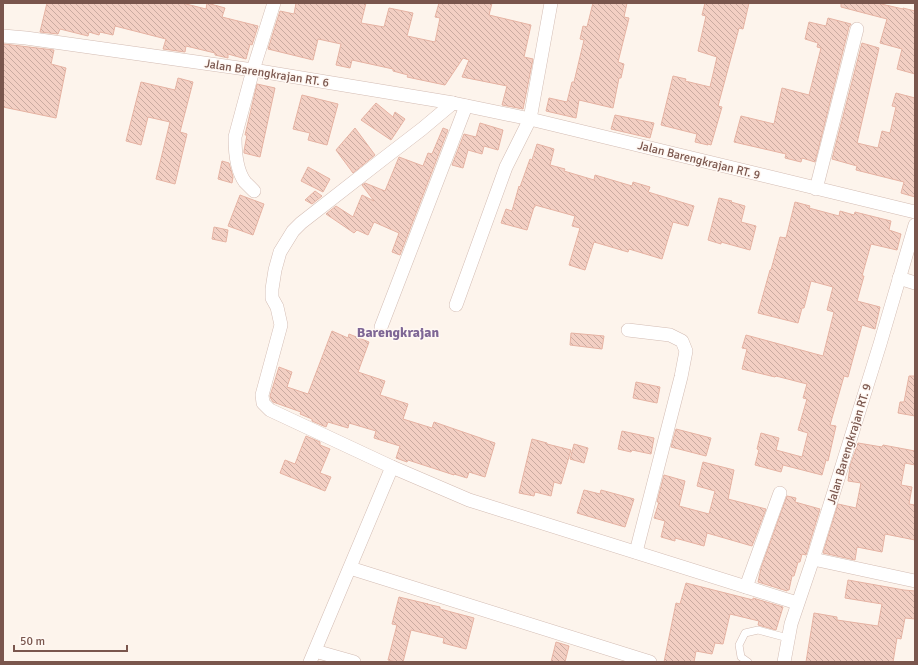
<svg xmlns="http://www.w3.org/2000/svg" width="918" height="665" font-family="Signika,sans-serif">
  <defs>
    <pattern id="building-back-hatch" width="6" height="6" patternUnits="userSpaceOnUse"><rect width="6" height="6" fill="#f3cfc3"/><path d="M-1 5l2 2M0 0l6 6M5-1l2 2" fill="none" stroke="#caaba1"/></pattern>
  </defs>
  <rect width="100%" height="100%" fill="#fdf4ec"/>
  <!-- building -->
  <g fill="url(#building-back-hatch)" stroke="#e6b3a3">
    <polygon points="47,3 182,3 206,9 207,3 225,8 222,17 258,26 252,45 250,44 246,59 228,54 228,58 215,55 215,53 186,46 185,52 163,49 166,39 115,26 113,35 100,32 99,35 89,32 88,36 60,29 58,34 40,32"/>
    <polygon points="296,3 366,3 361,23 384,27 389,8 413,13 407,36 435,42 440,18 435,17 439,3 492,3 489,15 531,25 524,57 533,59 523,109 502,105 507,86 462,77 469,60 463,58 445,85 407,77 408,75 393,71 393,69 352,60 350,68 336,65 341,44 318,39 313,60 268,49 280,11 294,14"/>
    <polygon points="593,3 627,3 624,17 629,18 618,62 624,64 621,78 619,78 613,108 579,100 576,118 546,111 549,98 567,102 572,82 574,82 584,40 580,39 583,26 587,27"/>
    <polygon points="705,3 749,3 743,29 739,28 718,106 722,107 711,145 708,144 708,145 695,142 697,134 661,125 673,76 686,79 685,81 710,87 717,57 698,51 706,16 702,15"/>
    <polygon points="841,3 877,3 903,9 903,8 915,11 915,74 897,69 902,49 880,43 887,19 841,7"/>
    <polygon points="828,18 851,24 849,27 815,162 802,158 801,162 785,158 786,154 734,142 741,116 774,124 782,88 809,95 821,48 817,47 818,43 805,39 809,22 826,26"/>
    <polygon points="862,43 879,48 857,143 878,148 882,131 890,133 896,107 892,106 896,93 915,98 915,197 901,193 904,182 856,170 857,166 832,159"/>
    <polygon points="4,44 54,50 51,64 66,68 56,118 3,107 3,49"/>
    <polygon points="178,78 193,82 180,132 187,134 175,184 156,179 170,122 148,117 141,145 126,141 141,82 175,90"/>
    <polygon points="257,84 275,88 260,157 244,153 244,151 247,135 245,135"/>
    <polygon points="302,95 338,104 327,145 308,140 310,133 293,129"/>
    <polygon points="376,103 393,117 395,112 405,119 391,140 361,120"/>
    <polygon points="615,115 654,123 650,138 611,129"/>
    <polygon points="480,123 503,130 498,150 484,146 482,154 468,150 463,168 452,165 464,134 476,137"/>
    <polygon points="355,128 375,155 353,173 336,150"/>
    <polygon points="443,128 448,130 400,255 392,252 399,233 374,222 368,235 357,230 354,233 326,214 336,206 353,217 362,195 374,201 362,185 365,183 385,191 399,157 423,166 428,153 432,154"/>
    <polygon points="537,144 554,149 550,165 565,169 564,171 594,180 595,175 632,186 633,182 650,187 648,192 694,206 688,226 673,222 662,259 629,249 628,252 594,242 585,270 569,265 580,228 572,226 575,216 535,205 535,207 534,207 527,230 501,223 506,209 512,211 519,186 520,187 530,159 532,160"/>
    <polygon points="222,161 229,163 233,177 232,183 218,179"/>
    <polygon points="308,167 330,179 323,192 301,181"/>
    <polygon points="315,191 322,196 312,204 305,200"/>
    <polygon points="240,195 264,204 253,235 228,226"/>
    <polygon points="719,198 732,201 731,202 745,206 741,222 756,226 750,250 721,242 721,244 708,240"/>
    <polygon points="795,202 810,206 809,208 839,216 840,211 854,215 855,212 891,221 889,230 901,234 897,250 871,244 862,276 864,276 857,301 880,307 875,329 862,325 848,377 844,376 830,425 836,426 828,461 826,460 822,475 783,465 781,472 755,465 759,450 757,449 761,433 779,438 776,450 802,457 808,433 798,430 807,399 803,398 807,384 776,376 775,377 742,369 747,349 742,348 746,335 823,356 834,312 827,310 833,287 811,281 804,308 802,308 798,323 758,313 770,270 771,270 780,237 786,238"/>
    <polygon points="214,227 228,230 226,242 212,239"/>
    <polygon points="332,331 348,338 349,334 369,342 358,372 385,381 380,395 408,404 403,419 432,428 434,422 495,443 485,477 469,472 467,478 454,474 454,475 408,460 407,462 396,458 400,446 374,438 376,431 349,423 348,428 328,422 326,427 312,421 312,419 300,414 301,412 273,402 271,399 270,396 279,367 292,372 287,387 308,394"/>
    <polygon points="571,333 604,336 602,349 570,345"/>
    <polygon points="909,376 915,376 915,416 898,413 900,402 904,402"/>
    <polygon points="636,382 660,387 657,403 633,398"/>
    <polygon points="676,429 711,438 706,456 671,447"/>
    <polygon points="622,431 654,438 651,454 632,450 631,452 618,449"/>
    <polygon points="306,436 320,442 320,445 330,449 320,473 331,477 325,491 280,473 285,460 295,464"/>
    <polygon points="532,439 547,443 547,444 571,450 561,484 554,482 551,496 535,492 534,496 519,493"/>
    <polygon points="858,443 882,447 883,445 915,451 915,465 905,463 901,485 912,487 909,504 915,505 915,540 885,534 882,552 857,547 855,560 823,553 838,504 856,508 861,483 848,481 850,466"/>
    <polygon points="574,444 588,448 584,463 570,459"/>
    <polygon points="703,462 734,470 728,499 766,509 752,546 707,533 704,546 675,538 675,541 661,537 665,521 654,518 659,502 657,502 664,475 685,481 679,506 709,514 715,491 697,486"/>
    <polygon points="584,490 600,494 601,490 634,499 625,527 577,513"/>
    <polygon points="787,496 796,498 795,502 820,509 806,555 802,554 800,562 798,562 794,576 792,576 789,590 787,590 787,591 758,582 761,568"/>
    <polygon points="848,580 904,590 915,591 915,619 905,618 901,639 897,638 893,662 806,662 814,613 837,617 837,620 878,626 882,604 845,598"/>
    <polygon points="686,583 753,600 753,598 783,607 776,630 758,625 759,621 730,614 723,644 715,643 712,654 696,651 694,662 664,662 676,603 680,604"/>
    <polygon points="399,597 428,604 427,604 440,607 440,609 474,618 466,649 443,643 444,638 411,630 403,662 396,662 388,660 397,625 392,624"/>
    <polygon points="556,642 569,646 565,662 551,662"/>
  </g>
  <g fill="none" stroke-linecap="round" stroke-linejoin="round">
    <!-- service casing -->
    <g stroke="#d3bcb3" stroke-width="8">
      <polyline id="service" points="748,662 741,657 739,645 745,633 758,630 788,638"/>
    </g>
    <!-- minor casing -->
    <g stroke="#d3bcb3" stroke-width="14">
      <g id="minor">
        <polyline points="3,36 26,38 253,70 453,103 530,119 915,212"/>
        <polyline points="453,103 422,129 383,159 301,223 293,231 280,252 275,270 272,289 272,298 277,307 281,325 262,395 263,403 270,410 392,467 469,500 797,603"/>
        <polyline points="816,189 857,29"/>
        <path d="M 254,191 C 251,188 248,185 245,182 C 236,170 235,151 235,137 L 253,70 L 274,3"/>
        <polyline points="899,278 915,283"/>
        <polyline points="456,305 506,167 530,119 551,3"/>
        <polyline points="381,327 466,106"/>
        <polyline points="628,330 670,335 682,341 686,351 681,377 636,552"/>
        <polyline points="813,559 915,581"/>
        <polyline points="350,568 650,662"/>
        <polyline points="746,587 780,493"/>
        <polyline points="315,651 354,662"/>
        <polyline points="310,662 392,467"/>
        <polyline points="784,662 791,624 813,559 880,344 915,225"/>
      </g>
    </g>
    <!-- service -->
    <use href="#service" stroke="#fff" stroke-width="7"/>
    <!-- minor -->
    <use href="#minor" stroke="#fff" stroke-width="13"/>
  </g>
  <g text-anchor="middle" stroke-width="3" stroke-linejoin="round" paint-order="stroke">
    <!-- street labels -->
    <g font-size="12" fill="#7a564d" stroke="#fff8f3">
      <text transform="translate(267 73) rotate(9)" y="4">Jalan Barengkrajan RT. 6</text>
      <text transform="translate(699 160) rotate(14)" y="4">Jalan Barengkrajan RT. 9</text>
      <text transform="translate(849 444) rotate(-73)" y="4">Jalan Barengkrajan RT. 9</text>
    </g>
    <!-- quarter labels -->
    <g font-size="14" font-weight="bold" fill="#7e6695" stroke="#fff8f3">
      <text x="398" y="337">Barengkrajan</text>
    </g>
  </g>
  <!-- border -->
  <rect width="918" height="665" fill="none" stroke="#7a564d" stroke-width="8"/>
  <!-- scale -->
  <path d="M14 645v6h113v-6" fill="none" stroke="#7a564d" stroke-width="2"/>
  <text x="20" y="645" font-size="12" fill="#7a564d" stroke="#fff8f3" stroke-width="3" paint-order="stroke">50 m</text>
</svg>
